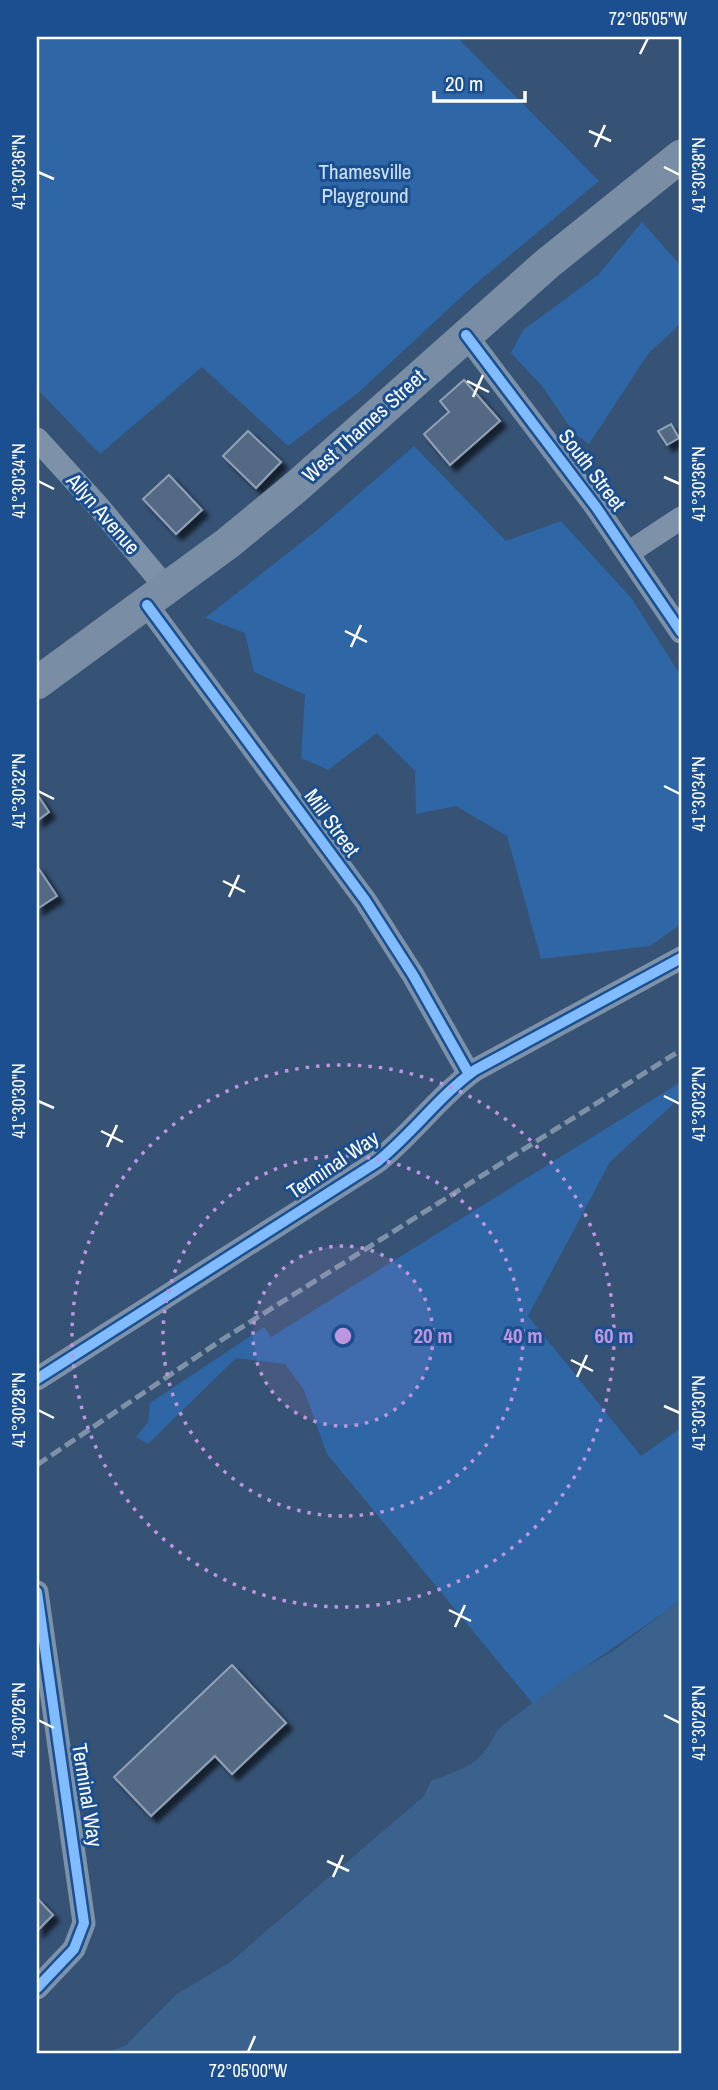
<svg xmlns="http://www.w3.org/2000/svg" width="718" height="2090" font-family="'Archivo Narrow',sans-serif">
  <defs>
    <filter id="shadow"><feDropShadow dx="6" dy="6" stdDeviation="2" flood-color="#0009"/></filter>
  </defs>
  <rect width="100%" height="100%" fill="#365274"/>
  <!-- green -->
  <g fill="#2f66a5">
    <polygon points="37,37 457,37 599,181 472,287 359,392 288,446 202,367 100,454 37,389"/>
    <polygon points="642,222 681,266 681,323 648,354 589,444 574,433 542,386 511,353 523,330 598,275"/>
    <polygon points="414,446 506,541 561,521 632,599 681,676 681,924 650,946 541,959 507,836 456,806 416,814 415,771 377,733 328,770 301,758 305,695 254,672 245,633 205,618 316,531"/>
    <path d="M 681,1082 L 681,1097 L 610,1162 L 528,1316 L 641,1456 L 681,1428 L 681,1600 C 633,1636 581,1667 534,1705 L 327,1454 L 304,1390 L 285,1364 L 236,1358 L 148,1444 L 136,1437 L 148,1422 L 150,1403 L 264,1327 L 271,1337 Z"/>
  </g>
  <!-- water -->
  <path fill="#3b618d" d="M 681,1600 L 681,2053 L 104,2053 L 125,2046 L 177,1994 L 229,1963 L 424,1796 L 431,1781 C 449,1774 472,1768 484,1752 C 492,1743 493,1733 503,1725 L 571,1675 L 613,1651 Z"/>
  <!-- building -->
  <g fill="#526984" stroke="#92a2b6" stroke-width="2" filter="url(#shadow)">
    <polygon points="464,380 500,421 450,465 424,434 449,412 440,401"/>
    <polygon points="671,424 679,438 667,445 658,431"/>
    <polygon points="248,431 281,462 256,488 223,456"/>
    <polygon points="169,475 202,510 176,534 143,499"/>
    <polygon points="37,794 49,812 37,821"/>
    <polygon points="37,866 57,896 37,909"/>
    <polygon points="232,1665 286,1723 232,1774 215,1756 151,1816 114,1777"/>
    <polygon points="37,1898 53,1915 37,1931"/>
  </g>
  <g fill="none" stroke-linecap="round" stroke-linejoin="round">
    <!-- street -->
    <g stroke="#7d92a8" stroke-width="23">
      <polyline points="466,335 596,507 681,632"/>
      <polyline points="37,439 98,506 167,589"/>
      <polyline points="628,553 681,518"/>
      <polyline points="147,605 365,900 413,975 469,1074"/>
      <path d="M 37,1379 L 377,1162 C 412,1134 439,1096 475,1070 L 681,958"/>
      <polyline points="37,1592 84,1923 74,1949 37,1988"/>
    </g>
    <!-- secondary -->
    <polyline stroke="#798da4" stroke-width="33" points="37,683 228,543 296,487 548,263 681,156"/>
    <!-- rail -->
    <polyline stroke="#7e92a7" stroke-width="5" stroke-dasharray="12 5" stroke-linecap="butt" points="37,1465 220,1341 681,1050"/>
    <!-- cycleway casing -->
    <g stroke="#1b4f8f" stroke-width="15">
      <g id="cycleway">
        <polyline points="466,335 596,507 681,632"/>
        <polyline points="147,605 365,900 413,975 469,1074"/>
        <path d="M 37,1379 L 377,1162 C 412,1134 439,1096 475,1070 L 681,958"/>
        <polyline points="37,1592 84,1923 74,1949 37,1988"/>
      </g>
    </g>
    <!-- cycleway -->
    <use href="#cycleway" stroke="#80bcff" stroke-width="10"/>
  </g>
  <!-- ticks -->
  <path fill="none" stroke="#fff" stroke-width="2.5" d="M 640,54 L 648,38M 589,131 L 611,141M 595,147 L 605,125M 664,167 L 680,175M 38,172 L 54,179M 467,381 L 489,392M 473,397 L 483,375M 664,477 L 680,484M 38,481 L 54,489M 345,631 L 367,642M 351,647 L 361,625M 664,786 L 680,794M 38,791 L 54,799M 223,881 L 245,892M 229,897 L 239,875M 664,1096 L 680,1104M 38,1101 L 54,1108M 101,1131 L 123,1142M 107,1147 L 117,1125M 571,1360 L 593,1371M 577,1377 L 587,1355M 664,1406 L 680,1413M 38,1410 L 54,1418M 449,1610 L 471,1621M 455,1627 L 465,1605M 664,1715 L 680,1723M 38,1720 L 54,1728M 327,1861 L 349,1871M 333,1877 L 343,1855M 248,2052 L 255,2036"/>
  <!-- distance rings -->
  <circle cx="343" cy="1336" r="90" fill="#bd96df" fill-opacity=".12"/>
  <g fill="none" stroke="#bd96df" stroke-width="3.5" stroke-dasharray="3.5 7">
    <circle cx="343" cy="1336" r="90"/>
    <circle cx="343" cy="1336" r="180"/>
    <circle cx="343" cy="1336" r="271"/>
  </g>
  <g text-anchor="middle" stroke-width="6" stroke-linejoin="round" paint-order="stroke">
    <!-- park labels -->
    <g font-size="21" fill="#cfe3fa" stroke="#1b4f8f">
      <text x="365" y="179">Thamesville<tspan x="365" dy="24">Playground</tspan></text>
    </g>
    <!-- street labels -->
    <g font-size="21" fill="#fff" stroke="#1b4f8f">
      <text transform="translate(364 426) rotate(-42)" y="7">West Thames Street</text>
      <text transform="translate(592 470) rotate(53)" y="7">South Street</text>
      <text transform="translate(103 514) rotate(49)" y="7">Allyn Avenue</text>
      <text transform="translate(332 823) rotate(54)" y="7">Mill Street</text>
      <text transform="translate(333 1165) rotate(-34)" y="7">Terminal Way</text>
      <text transform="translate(87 1795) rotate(81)" y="7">Terminal Way</text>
    </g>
  </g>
  <circle cx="343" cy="1336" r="10" fill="#bd96df" stroke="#1b4f8f" stroke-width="3.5"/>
  <g font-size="21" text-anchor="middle" font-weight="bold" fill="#bd96df" stroke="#1b4f8f" stroke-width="6" stroke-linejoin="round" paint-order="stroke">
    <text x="433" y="1343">20 m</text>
    <text x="523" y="1343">40 m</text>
    <text x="614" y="1343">60 m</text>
  </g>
  <!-- border -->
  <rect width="718" height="2090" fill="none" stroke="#1b4f8f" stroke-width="77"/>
  <!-- scale -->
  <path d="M434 91v10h91v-10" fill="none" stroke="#ffffff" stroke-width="3.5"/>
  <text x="445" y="91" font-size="21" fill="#ffffff" stroke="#1b4f8f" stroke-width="5" paint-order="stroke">20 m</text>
  <rect x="38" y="38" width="642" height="2014" fill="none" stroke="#fff" stroke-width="2.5"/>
  <g font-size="18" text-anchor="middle" fill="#fff">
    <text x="648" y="25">72°05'05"W</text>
    <text transform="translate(19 172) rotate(-90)" y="6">41°30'36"N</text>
    <text transform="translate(699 175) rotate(-90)" y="6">41°30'38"N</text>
    <text transform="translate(19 481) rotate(-90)" y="6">41°30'34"N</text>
    <text transform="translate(699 484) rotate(-90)" y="6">41°30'36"N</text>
    <text transform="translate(19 791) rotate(-90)" y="6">41°30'32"N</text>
    <text transform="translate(699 794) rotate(-90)" y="6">41°30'34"N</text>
    <text transform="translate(19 1101) rotate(-90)" y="6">41°30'30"N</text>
    <text transform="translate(699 1104) rotate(-90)" y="6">41°30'32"N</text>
    <text transform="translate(19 1410) rotate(-90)" y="6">41°30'28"N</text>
    <text transform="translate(699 1413) rotate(-90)" y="6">41°30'30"N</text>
    <text transform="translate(19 1720) rotate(-90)" y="6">41°30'26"N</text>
    <text transform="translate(699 1723) rotate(-90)" y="6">41°30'28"N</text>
    <text x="248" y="2077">72°05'00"W</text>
  </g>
</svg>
